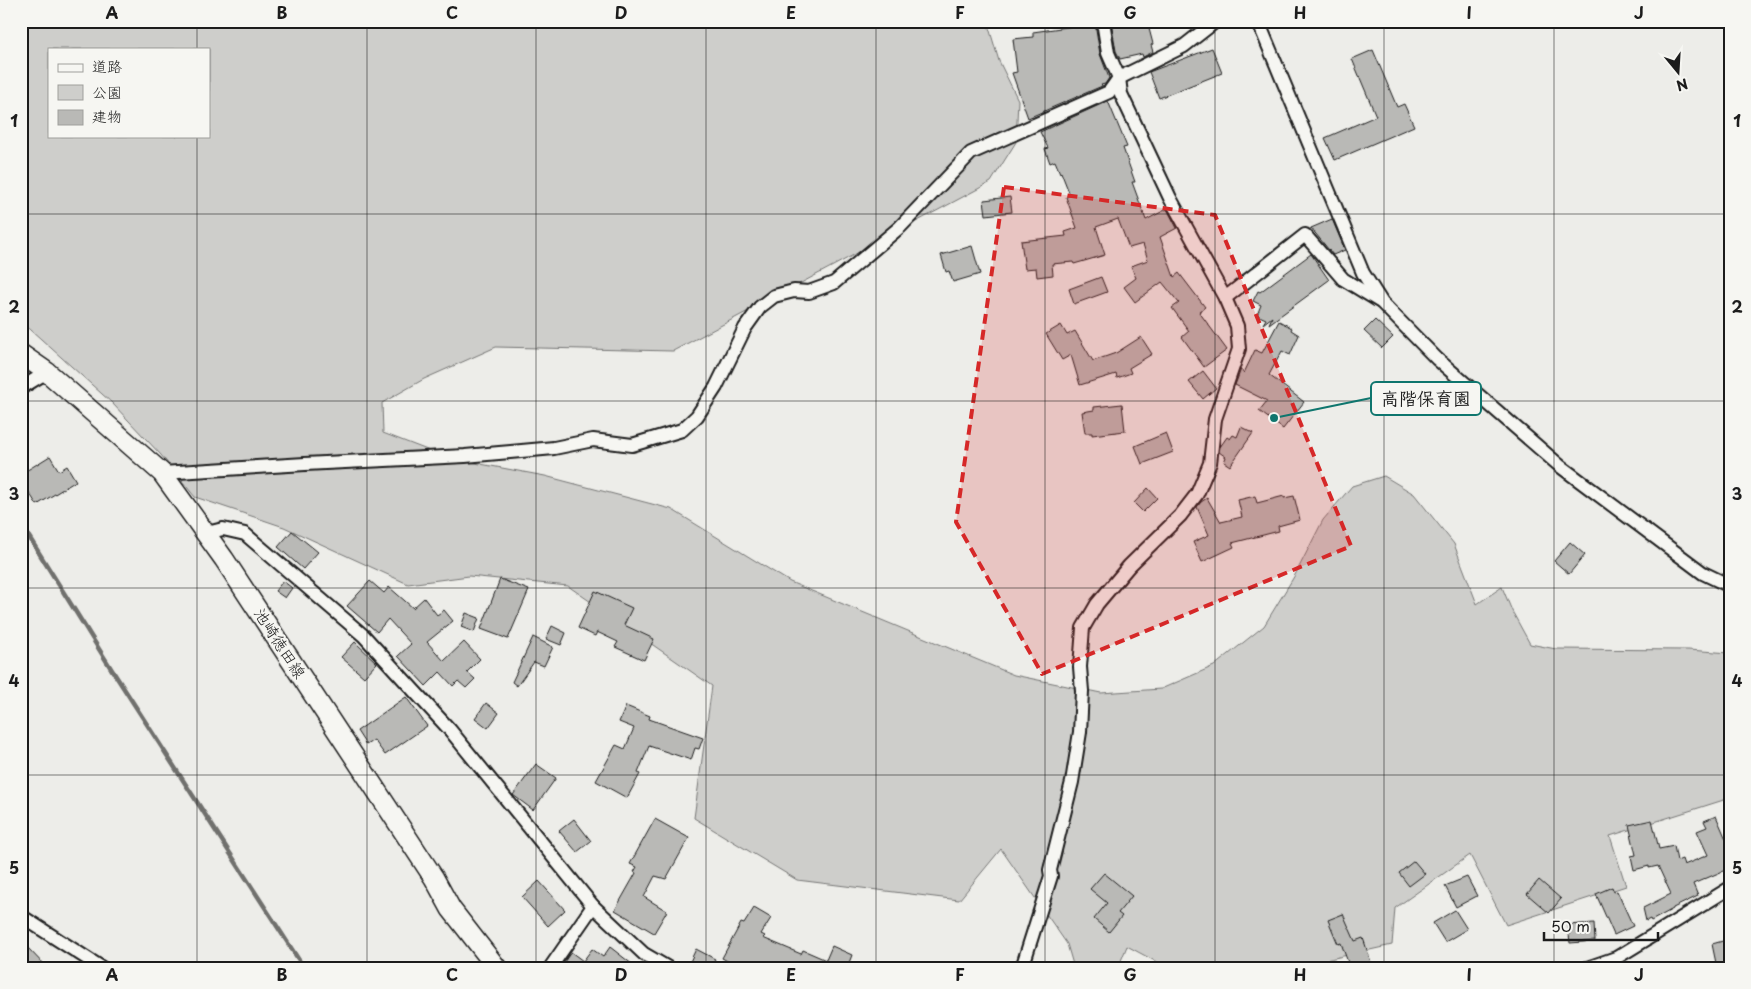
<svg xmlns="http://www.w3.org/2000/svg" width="1751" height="989" font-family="'Playpen Sans','Klee One',sans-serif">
  <rect width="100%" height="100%" fill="#edede9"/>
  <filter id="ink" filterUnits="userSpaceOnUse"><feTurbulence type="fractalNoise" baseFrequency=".02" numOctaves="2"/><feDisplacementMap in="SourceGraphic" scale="10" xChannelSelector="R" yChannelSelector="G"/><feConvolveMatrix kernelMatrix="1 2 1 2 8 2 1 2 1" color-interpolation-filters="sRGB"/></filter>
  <g filter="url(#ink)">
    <!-- green -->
    <path fill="#cececb" stroke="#757574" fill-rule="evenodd" d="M 21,21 L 987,21 L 999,61 L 1018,100 L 1016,142 L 991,182 L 673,351 L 496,347 L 424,379 L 382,403 L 383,433 L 448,458 L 545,476 L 671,509 L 790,582 L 1014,675 L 1101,693 L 1161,689 L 1214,666 L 1264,626 L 1295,575 L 1323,520 L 1352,486 L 1384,476 L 1414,494 L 1454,544 L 1477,604 L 1502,587 L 1512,611 L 1530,644 L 1556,649 L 1688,650 L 1730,653 L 1730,798 L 1610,836 L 1626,886 L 1506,925 L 1470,855 L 1395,908 L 1392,945 L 1290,968 L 1168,968 L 1127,946 L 1118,968 L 1074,968 L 1067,944 L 1001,849 L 959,900 L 797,880 L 694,818 L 712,686 L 568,586 L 469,576 L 408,584 L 284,527 L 195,497 L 161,455 L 112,403 L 21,321 ZM 49,49 L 209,49 L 209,136 L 49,136 Z"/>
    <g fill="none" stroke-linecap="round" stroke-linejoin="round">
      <!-- stream -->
      <polyline stroke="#6f6f6d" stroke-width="4.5" points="21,524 112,670 304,968"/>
    </g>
    <!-- building -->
    <g fill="#b9b9b6" stroke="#1c1c1c">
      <polygon points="1111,21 1147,21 1153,44 1151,45 1153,52 1143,57 1142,54 1120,59 1116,51"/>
      <polygon points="1095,23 1100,54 1109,78 1105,84 1101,85 1102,86 1028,118 1012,73 1017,72 1013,39 1033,37 1033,32"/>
      <polygon points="1212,48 1222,73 1159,98 1149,72"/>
      <polygon points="1373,50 1397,107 1404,104 1414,126 1335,160 1325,138 1376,116 1352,59"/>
      <polygon points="1108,101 1127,147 1123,148 1135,182 1132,182 1146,220 1167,209 1177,228 1160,237 1174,277 1179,273 1205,307 1199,312 1227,350 1204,367 1182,337 1189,331 1172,308 1179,303 1162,282 1135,302 1124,287 1136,278 1131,266 1148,260 1143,244 1129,248 1118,219 1096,227 1105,255 1074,264 1073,262 1052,264 1053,275 1037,277 1036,268 1025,269 1021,241 1066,236 1065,232 1077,228 1066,197 1070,195 1061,172 1060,173 1055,161 1050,163 1045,149 1048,148 1040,132"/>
      <polygon points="1010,197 1012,212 986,215 984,200"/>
      <polygon points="1332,219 1345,250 1333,255 1311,228"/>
      <polygon points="972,246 980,274 953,282 949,271 946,272 941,255"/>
      <polygon points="1311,254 1329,280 1269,324 1272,317 1263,324 1266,319 1257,315 1261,305 1253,301 1258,291 1260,292"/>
      <polygon points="1101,277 1107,292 1074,304 1069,289"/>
      <polygon points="1375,320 1393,337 1382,348 1364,331"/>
      <polygon points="1279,321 1292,328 1291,330 1299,335 1290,355 1282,351 1269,375 1304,402 1283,429 1259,411 1267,401 1235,385 1241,369 1244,373 1255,350 1262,353"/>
      <polygon points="1061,325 1067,335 1075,331 1093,361 1116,353 1141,337 1152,354 1129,368 1131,373 1117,378 1116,374 1080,385 1071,355 1062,360 1046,334"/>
      <polygon points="1203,371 1216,388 1203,399 1189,382"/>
      <polygon points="1122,404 1125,431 1092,435 1092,433 1085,433 1082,412 1094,410 1094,407"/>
      <polygon points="1241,427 1253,433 1230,466 1224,462 1226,457 1219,452 1220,447 1227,437 1230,439 1233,435 1237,437"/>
      <polygon points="1166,433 1173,452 1142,464 1135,446"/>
      <polygon points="50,456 59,471 67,466 76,481 37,505 21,480 21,474"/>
      <polygon points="1148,488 1157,498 1143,512 1134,503"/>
      <polygon points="1255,496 1257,503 1284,496 1284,498 1294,496 1300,520 1278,526 1279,531 1232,543 1234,547 1202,562 1193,542 1209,535 1197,507 1201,502 1207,498 1221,522 1242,517 1238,500"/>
      <polygon points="292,531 318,552 303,569 278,547"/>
      <polygon points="1570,542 1585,555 1569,574 1554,561"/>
      <polygon points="500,579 529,590 508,639 481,629"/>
      <polygon points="283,581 292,588 285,598 275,591"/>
      <polygon points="370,581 384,593 389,587 413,608 424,598 437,615 444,610 453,621 427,642 444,661 464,642 480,659 467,672 475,679 466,688 458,681 453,686 440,672 426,686 398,656 411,644 388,619 377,632 347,606"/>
      <polygon points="595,591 632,608 624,625 654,639 644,660 615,647 618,642 597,632 595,636 578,628"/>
      <polygon points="466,613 479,618 474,632 461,627"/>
      <polygon points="552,626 566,633 561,645 546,639"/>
      <polygon points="533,637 553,647 544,666 534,662 517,686 512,682"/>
      <polygon points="355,642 377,663 364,677 341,657"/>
      <polygon points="406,697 427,726 385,755 374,740 366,745 357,731"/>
      <polygon points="486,703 499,713 488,728 475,718"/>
      <polygon points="626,706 650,716 649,719 703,738 699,749 695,748 691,760 649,746 638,773 640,774 627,798 596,781 616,745 625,749 634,728 619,722"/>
      <polygon points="536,764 556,778 533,810 513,795"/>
      <polygon points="1716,816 1726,839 1730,838 1730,868 1693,884 1698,896 1673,908 1673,909 1651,921 1650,919 1646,921 1643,908 1671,894 1658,866 1649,868 1649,866 1634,870 1631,856 1636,855 1629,825 1652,820 1659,849 1674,846 1677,861 1682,859 1684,865 1708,855 1697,831 1707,827 1704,821"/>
      <polygon points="574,819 591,841 577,852 559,831"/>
      <polygon points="655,819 689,838 666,879 655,876 644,897 667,911 654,933 615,910 636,873 634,872 637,867 630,864"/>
      <polygon points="1414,861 1425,874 1409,886 1399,873"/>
      <polygon points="1104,873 1132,896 1118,913 1122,916 1109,932 1094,919 1107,903 1090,889"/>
      <polygon points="1467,877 1477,896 1456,907 1445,886"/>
      <polygon points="1539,880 1561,899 1549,913 1527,894"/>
      <polygon points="539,881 565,910 548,926 522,897"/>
      <polygon points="1612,887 1614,892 1617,891 1633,926 1614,935 1596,894"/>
      <polygon points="754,908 771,918 761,934 765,936 763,938 801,954 803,950 826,960 832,946 852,955 847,968 740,968 722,958 741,923 744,924"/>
      <polygon points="1455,910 1467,929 1445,942 1433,923"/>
      <polygon points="1343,914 1355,941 1363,938 1373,968 1350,968 1341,943 1338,944 1328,920"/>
      <polygon points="1594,923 1595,941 1570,943 1568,925"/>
      <polygon points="1730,939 1730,968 1717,968 1712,944"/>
      <polygon points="27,947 47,968 21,968 21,953"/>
      <polygon points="610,947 637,968 560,968 571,952 583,961 592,949 603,957"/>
      <polygon points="696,949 715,959 711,968 687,968"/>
    </g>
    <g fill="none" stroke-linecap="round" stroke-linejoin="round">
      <!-- street casing -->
      <g stroke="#1c1c1c" stroke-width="16">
        <g id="street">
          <polyline points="1258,21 1363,273 1382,303 1437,359 1560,466 1703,573 1730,586"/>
          <polyline points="1225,298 1305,235 1343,279 1379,301"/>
          <polyline points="21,388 47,372"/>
          <polyline points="162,473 305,464 465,456 554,448 593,440 632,445 682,430 697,416 716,387 745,328 760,307 774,296 794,291 809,292 834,283 900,227 971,153 1109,92 1119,78 1184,46 1216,21"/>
          <polyline points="207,533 223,529 245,534 364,636 450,730 593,906 644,954 668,968"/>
          <polyline points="21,916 102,968"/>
          <polyline points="550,968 593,906"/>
          <polyline points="1022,968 1051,876 1050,870 1072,782 1080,732 1082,691 1080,667 1083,628 1097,604 1129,566 1180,516 1197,494 1210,463 1215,419 1239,349 1237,326 1225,298 1170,198 1121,94 1119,78 1108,53 1103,21"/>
          <polyline points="1587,968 1616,958 1730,888"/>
        </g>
      </g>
      <!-- secondary casing -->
      <g stroke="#1c1c1c" stroke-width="22">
        <polyline id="secondary" points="21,354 47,372 162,473 224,559 434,878 451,909 497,968"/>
      </g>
      <!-- street -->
      <use href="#street" stroke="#f6f6f2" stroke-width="12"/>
      <!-- secondary -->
      <use href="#secondary" stroke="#f6f6f2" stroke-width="19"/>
    </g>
  </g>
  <!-- marked area -->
  <path fill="#d62828" fill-opacity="0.2" stroke="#d62828" stroke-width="4" stroke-dasharray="10 6" stroke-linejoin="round" d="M 1004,187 L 1215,215 L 1351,546 L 1042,674 L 956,522 Z"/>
  <!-- grid -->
  <path fill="none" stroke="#1c1c1c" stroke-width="1" stroke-opacity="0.55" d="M 197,21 L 197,49M 367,21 L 367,968M 536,21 L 536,968M 706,21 L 706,968M 876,21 L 876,968M 1045,21 L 1045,968M 1215,21 L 1215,968M 1384,21 L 1384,968M 1554,21 L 1554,968M 197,136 L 197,968M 21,214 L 1730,214M 21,401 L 1730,401M 21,588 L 1730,588M 21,775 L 1730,775"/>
  <g text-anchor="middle" stroke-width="4" stroke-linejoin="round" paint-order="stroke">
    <!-- street labels -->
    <g font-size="16" fill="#1c1c1c" stroke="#f6f6f2">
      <text transform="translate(280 643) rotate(57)" y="6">池崎徳田線</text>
    </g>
  </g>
  <!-- callouts -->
  <path fill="none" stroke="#0f766e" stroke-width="2" d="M1274 418L1371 398"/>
  <circle fill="#0f766e" stroke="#f6f6f2" stroke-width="2" cx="1274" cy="418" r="5"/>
  <rect fill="#f6f6f2" stroke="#0f766e" stroke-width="2" x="1371" y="382" width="110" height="33" rx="5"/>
  <g font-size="18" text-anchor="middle" font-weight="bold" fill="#1c1c1c">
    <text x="1426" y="405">高階保育園</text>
  </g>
  <!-- margin -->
  <rect width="1751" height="989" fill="none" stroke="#f6f6f2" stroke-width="55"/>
  <!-- legend -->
  <rect x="48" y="48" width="162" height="90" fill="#f6f6f2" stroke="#9f9f9c"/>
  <rect x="58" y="64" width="25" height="8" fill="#f6f6f2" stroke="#9f9f9c"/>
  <text x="92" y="72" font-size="15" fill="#1c1c1c">道路</text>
  <rect x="58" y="85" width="25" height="15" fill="#cececb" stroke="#9f9f9c"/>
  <text x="92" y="98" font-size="15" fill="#1c1c1c">公園</text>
  <rect x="58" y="110" width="25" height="15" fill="#b9b9b6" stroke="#9f9f9c"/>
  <text x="92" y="122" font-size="15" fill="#1c1c1c">建物</text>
  <!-- north arrow -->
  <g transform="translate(1678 72) rotate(162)" stroke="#f6f6f2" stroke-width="4" paint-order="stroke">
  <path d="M0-4L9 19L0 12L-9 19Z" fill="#1c1c1c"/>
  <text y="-8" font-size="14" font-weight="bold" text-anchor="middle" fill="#1c1c1c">N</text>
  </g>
  <!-- scale -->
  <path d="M1544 932v8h114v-8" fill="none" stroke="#1c1c1c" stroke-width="2.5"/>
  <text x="1551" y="932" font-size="15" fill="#1c1c1c" stroke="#f6f6f2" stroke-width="4" paint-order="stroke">50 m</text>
  <rect x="28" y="28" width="1696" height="934" fill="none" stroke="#1c1c1c" stroke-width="2"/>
  <g font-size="16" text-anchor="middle" font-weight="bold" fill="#1c1c1c">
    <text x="112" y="19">A</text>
    <text x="282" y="19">B</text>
    <text x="452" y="19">C</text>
    <text x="621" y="19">D</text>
    <text x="791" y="19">E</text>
    <text x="960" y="19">F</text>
    <text x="1130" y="19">G</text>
    <text x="1300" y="19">H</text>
    <text x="1469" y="19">I</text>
    <text x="1639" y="19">J</text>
    <text x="14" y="127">1</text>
    <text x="1737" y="127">1</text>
    <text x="14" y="313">2</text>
    <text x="1737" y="313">2</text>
    <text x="14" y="500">3</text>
    <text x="1737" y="500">3</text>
    <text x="14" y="687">4</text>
    <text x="1737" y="687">4</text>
    <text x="14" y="874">5</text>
    <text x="1737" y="874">5</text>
    <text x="112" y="981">A</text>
    <text x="282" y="981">B</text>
    <text x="452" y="981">C</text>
    <text x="621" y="981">D</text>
    <text x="791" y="981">E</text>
    <text x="960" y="981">F</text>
    <text x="1130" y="981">G</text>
    <text x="1300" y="981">H</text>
    <text x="1469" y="981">I</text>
    <text x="1639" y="981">J</text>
  </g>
</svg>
